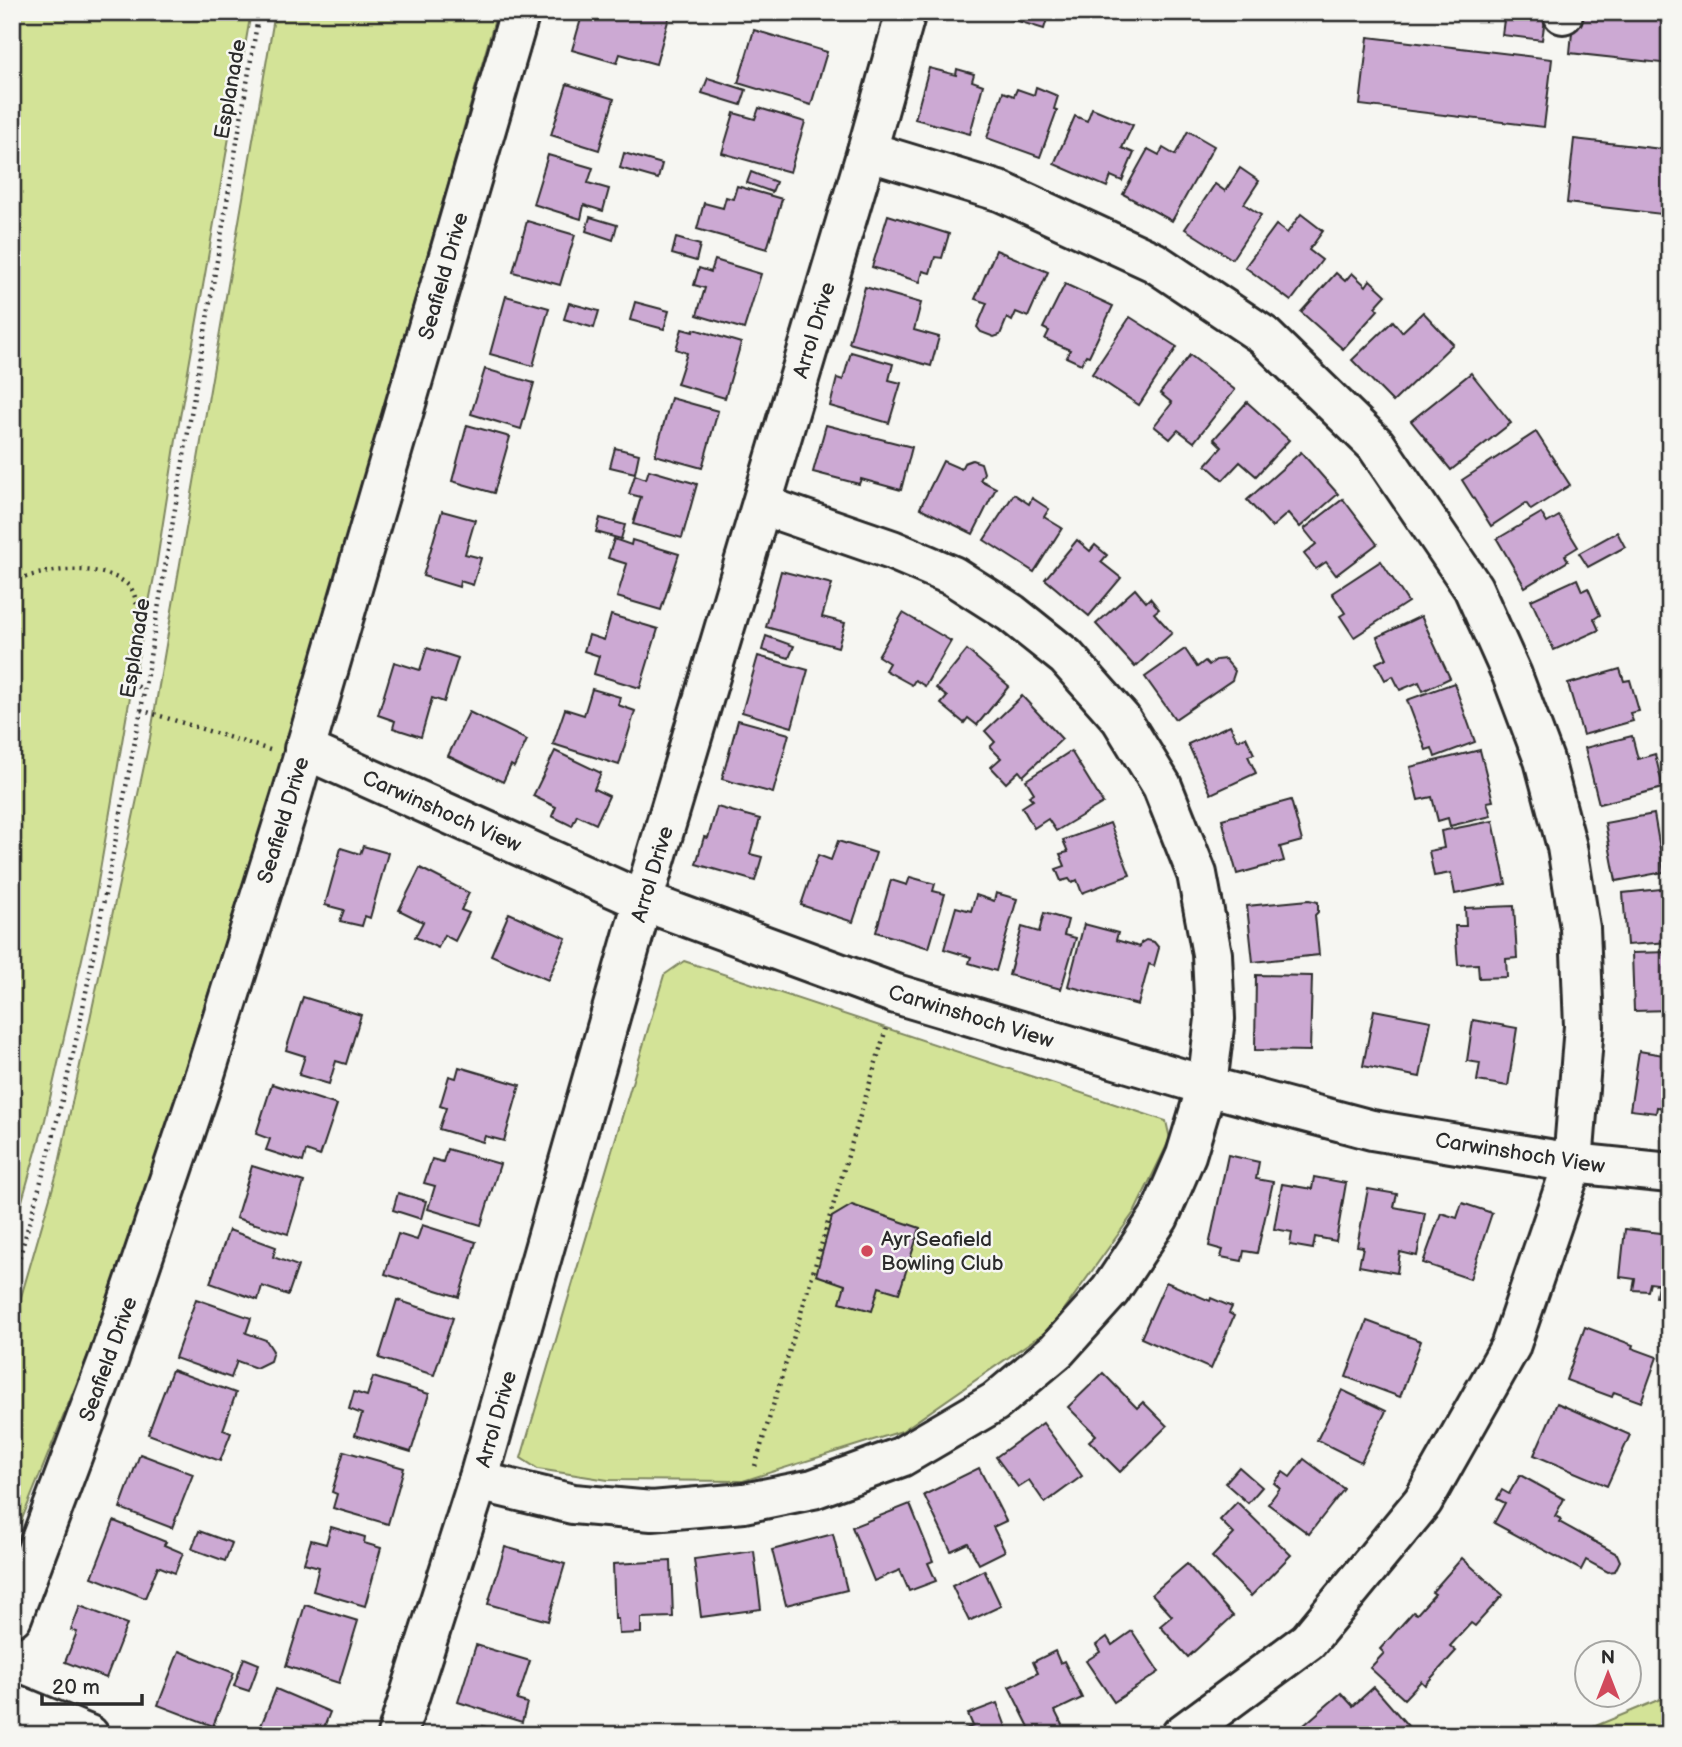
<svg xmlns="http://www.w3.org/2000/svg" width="1682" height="1747" font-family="'Balsamiq Sans',sans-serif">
  <rect width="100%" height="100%" fill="#f6f6f2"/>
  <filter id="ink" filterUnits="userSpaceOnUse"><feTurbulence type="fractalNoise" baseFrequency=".0143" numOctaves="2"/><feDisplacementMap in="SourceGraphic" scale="14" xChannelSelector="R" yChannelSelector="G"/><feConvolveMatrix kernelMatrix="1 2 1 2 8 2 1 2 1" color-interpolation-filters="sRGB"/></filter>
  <g filter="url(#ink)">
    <!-- green -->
    <g fill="#d3e397" stroke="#7f8761" stroke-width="2">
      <polygon points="12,12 251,12 176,440 156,567 127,713 93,911 45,1120 12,1236"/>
      <polygon points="275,12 497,12 288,742 115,1288 12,1544 12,1328 57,1173 150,738"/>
      <polygon points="684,961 1166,1121 1170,1139 1135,1211 1051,1328 902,1431 743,1481 608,1480 538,1469 521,1458 664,975"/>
      <polygon points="1670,1695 1670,1735 1574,1735"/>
    </g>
    <!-- building -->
    <g fill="#cca9d3" stroke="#2b2b2b" stroke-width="2">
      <polygon points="583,12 664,12 670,14 656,64 620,54 617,63 572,50"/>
      <polygon points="988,12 1049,12 1044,29"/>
      <polygon points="1505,12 1546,12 1542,40 1502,35"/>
      <polygon points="1574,12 1670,12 1670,64 1570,53"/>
      <polygon points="754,30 827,52 811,105 738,83"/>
      <polygon points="1368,37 1552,59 1544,127 1360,105"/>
      <polygon points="929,68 956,75 957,69 974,74 972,81 983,85 970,134 915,119"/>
      <polygon points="708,78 746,90 741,105 702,93"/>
      <polygon points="567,84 614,99 599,150 551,135"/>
      <polygon points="1036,87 1058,96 1054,109 1057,110 1040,157 987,138 1003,92 1014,96 1017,89 1034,95"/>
      <polygon points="759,108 805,122 790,172 722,153 734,113 755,119"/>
      <polygon points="1092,108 1133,125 1122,148 1134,153 1122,181 1111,176 1107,187 1054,164 1075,116 1087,121"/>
      <polygon points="1188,131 1214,146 1172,221 1123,194 1148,149 1159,155 1163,148 1175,155"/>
      <polygon points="1574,139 1670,150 1670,215 1567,203"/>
      <polygon points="624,153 662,164 658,179 620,168"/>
      <polygon points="548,155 593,168 588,183 609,189 603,211 584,205 581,219 533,204"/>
      <polygon points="1240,168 1259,181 1244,204 1261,215 1232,259 1185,229 1215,184 1225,191"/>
      <polygon points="751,172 776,182 772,192 747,183"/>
      <polygon points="737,186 782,199 767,249 697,229 704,203 723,208 726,197 733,199"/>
      <polygon points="1301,214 1323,231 1309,250 1322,260 1291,301 1245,267 1276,225 1287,233"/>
      <polygon points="888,215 949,234 942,258 935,257 930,273 923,271 920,282 872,267"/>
      <polygon points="590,217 617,225 613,240 586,231"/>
      <polygon points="527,221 575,235 560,285 513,272"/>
      <polygon points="676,238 700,245 696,261 672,254"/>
      <polygon points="996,250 1048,272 1028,317 1016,312 1012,321 1007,318 1000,335 994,337 981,332 977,327 987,303 975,299"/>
      <polygon points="715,260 761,274 744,329 697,315 705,288 694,285 699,268 711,272"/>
      <polygon points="1336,273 1345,281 1352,273 1366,286 1370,280 1386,295 1375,307 1378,310 1343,349 1301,312"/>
      <polygon points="1065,284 1113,306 1089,356 1086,355 1081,364 1066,357 1070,350 1045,339 1049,331 1043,328"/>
      <polygon points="865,287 921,303 914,330 939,337 931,366 849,343"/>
      <polygon points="506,296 549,308 533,366 490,354"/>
      <polygon points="635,302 669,311 664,329 630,320"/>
      <polygon points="569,303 599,311 594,328 564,319"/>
      <polygon points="1423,312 1453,344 1393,402 1352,360 1393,321 1402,332"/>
      <polygon points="1130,317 1177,347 1139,405 1092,374"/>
      <polygon points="682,329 693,332 694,329 741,343 725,398 677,384 687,353 676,349"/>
      <polygon points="851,352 893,364 889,380 901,383 889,423 830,406 837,378 843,380"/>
      <polygon points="1190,355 1235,390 1194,442 1178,430 1170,439 1154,426 1172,403 1160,393"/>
      <polygon points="485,369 534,383 521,429 471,414"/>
      <polygon points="1471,373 1511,423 1451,470 1411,421"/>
      <polygon points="671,398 718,411 702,468 655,455"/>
      <polygon points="1247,402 1289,440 1256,476 1240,462 1223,480 1206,465 1222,447 1214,439"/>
      <polygon points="467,425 510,437 494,493 452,481"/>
      <polygon points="826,425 912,447 901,490 861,479 859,484 813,472"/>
      <polygon points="1536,432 1570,485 1531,510 1526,503 1491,526 1462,480"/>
      <polygon points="615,448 639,454 635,473 610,467"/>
      <polygon points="1301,452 1338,494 1300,527 1288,513 1272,527 1247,500"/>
      <polygon points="972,460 981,463 984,473 980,480 996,488 973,534 920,508 943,461 961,469 964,463"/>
      <polygon points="649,470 697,484 682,538 633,524 641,497 629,494 635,475 646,479"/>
      <polygon points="1014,494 1029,504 1032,498 1049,509 1044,517 1062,528 1034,572 984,540"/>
      <polygon points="1343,499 1377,544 1336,575 1326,562 1316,569 1304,554 1316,544 1304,529"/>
      <polygon points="442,511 475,520 465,554 481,558 473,585 460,581 459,587 423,576"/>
      <polygon points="1541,513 1547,523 1559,516 1578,547 1565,555 1568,561 1525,587 1497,539"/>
      <polygon points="600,518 625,525 621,539 596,532"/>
      <polygon points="1617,532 1625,547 1588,567 1579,553"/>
      <polygon points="614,539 631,545 632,540 679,554 661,610 617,597 627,564 608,558"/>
      <polygon points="1077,540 1090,551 1095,545 1107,555 1101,562 1121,578 1089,616 1045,579"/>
      <polygon points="1381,561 1408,602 1354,637 1340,616 1345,613 1332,593"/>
      <polygon points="781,571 832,584 822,617 845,623 838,647 766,627"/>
      <polygon points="1577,579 1582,591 1588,588 1600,615 1594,619 1599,630 1554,650 1531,600"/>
      <polygon points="1135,589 1146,602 1150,598 1159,609 1154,613 1172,633 1135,667 1096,624"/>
      <polygon points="903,613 951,641 925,686 915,680 912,685 885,670 889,663 878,656"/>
      <polygon points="611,615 658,629 640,688 594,674 599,656 584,651 589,635 604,640"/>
      <polygon points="1421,616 1450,678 1423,691 1419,682 1400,690 1393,676 1385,680 1376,663 1387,658 1377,637"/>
      <polygon points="766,636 794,646 789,658 762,650"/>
      <polygon points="427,648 458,658 444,702 432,698 421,737 393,728 395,721 378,715 394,662 420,670"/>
      <polygon points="1185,649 1197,667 1205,661 1209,665 1216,660 1225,659 1235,671 1232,680 1175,719 1145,677"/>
      <polygon points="967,650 1009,686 977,725 968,718 964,723 941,704 947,697 936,688"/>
      <polygon points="758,656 808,670 792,727 742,712"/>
      <polygon points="1620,669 1624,681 1630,680 1639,711 1630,713 1633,721 1583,735 1568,684"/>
      <polygon points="1454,683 1475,742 1435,757 1432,748 1426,750 1407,700"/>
      <polygon points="592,689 620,697 618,705 635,711 619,765 553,744 565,709 584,715"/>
      <polygon points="1022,696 1062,739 1023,776 1019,771 1006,783 991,767 1001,758 990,747 995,742 985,731"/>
      <polygon points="469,712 527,740 514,767 511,765 503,782 448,756"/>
      <polygon points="738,720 789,734 773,793 722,779"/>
      <polygon points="1230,725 1237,740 1246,737 1254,754 1248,756 1256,773 1211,794 1188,744"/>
      <polygon points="1632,736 1638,759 1655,754 1663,788 1599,804 1585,748"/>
      <polygon points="1480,750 1493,801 1487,802 1491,816 1450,826 1448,818 1438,821 1432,797 1418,800 1410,767"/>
      <polygon points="555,751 601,773 594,789 609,796 596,824 577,815 572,826 552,816 556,807 533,796"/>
      <polygon points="1071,751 1103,803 1056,831 1048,819 1034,828 1022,807 1033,800 1029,796 1034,793 1026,780"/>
      <polygon points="1291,800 1302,841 1280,847 1284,861 1237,874 1222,819"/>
      <polygon points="717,807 760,819 750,854 762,857 755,881 696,864 704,837 708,838"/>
      <polygon points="1654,814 1664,872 1616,881 1605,823"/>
      <polygon points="1493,821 1506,884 1455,894 1451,873 1434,876 1429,851 1444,848 1441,831"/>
      <polygon points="1110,823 1130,875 1082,893 1077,880 1072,883 1069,879 1061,881 1056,869 1065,866 1060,854 1068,852 1063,840"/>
      <polygon points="838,841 876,853 853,922 801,905 818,855 831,860"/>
      <polygon points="363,846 388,853 370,918 365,916 362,926 340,921 344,910 325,905 341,848 360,854"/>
      <polygon points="420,868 469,893 461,910 469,913 455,941 444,935 438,948 415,937 423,922 399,910"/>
      <polygon points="910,877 935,884 933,891 945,894 929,948 876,932 891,880 907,885"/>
      <polygon points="1670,888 1670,942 1627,945 1623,893"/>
      <polygon points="996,893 1017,899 996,971 969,963 971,957 944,949 956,907 971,911 976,895 994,901"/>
      <polygon points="1309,900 1318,902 1318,912 1315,915 1319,955 1253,962 1247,906"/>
      <polygon points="1514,906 1517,958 1506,959 1507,977 1479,978 1478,964 1458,965 1455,926 1466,926 1465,908"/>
      <polygon points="509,913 566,938 548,980 491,955"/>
      <polygon points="1044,913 1068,920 1064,935 1076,938 1061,989 1009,975 1022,927 1039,932"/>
      <polygon points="1084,924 1118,933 1116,940 1140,947 1141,943 1146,940 1154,942 1159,948 1154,966 1149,964 1138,1005 1068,986"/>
      <polygon points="1670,952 1670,1010 1634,1011 1632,953"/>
      <polygon points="1256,975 1312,976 1310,1051 1255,1050"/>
      <polygon points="303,997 361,1015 346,1064 336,1061 329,1084 299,1075 305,1056 286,1050"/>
      <polygon points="1374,1010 1431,1021 1420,1077 1363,1066"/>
      <polygon points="1473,1020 1517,1028 1508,1086 1477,1081 1480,1063 1467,1061"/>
      <polygon points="1639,1051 1670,1056 1670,1109 1657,1107 1656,1113 1630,1110"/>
      <polygon points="459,1067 520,1085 504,1141 485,1136 483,1142 439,1129 446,1108 440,1106 449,1076 456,1078"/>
      <polygon points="272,1084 337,1105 320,1156 306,1151 303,1162 266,1150 270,1139 256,1134"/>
      <polygon points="447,1149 500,1164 481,1225 428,1209 435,1186 424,1183 432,1159 443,1162"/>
      <polygon points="1228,1155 1259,1162 1256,1179 1273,1182 1257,1253 1244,1251 1242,1261 1221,1257 1223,1250 1209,1246"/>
      <polygon points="252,1166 304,1182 288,1234 236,1218"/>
      <polygon points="1314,1177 1346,1183 1336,1241 1315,1237 1313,1249 1290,1245 1292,1232 1274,1229 1282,1184 1312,1189"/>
      <polygon points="1368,1189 1397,1194 1394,1207 1425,1213 1417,1256 1400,1252 1397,1273 1359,1266 1363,1247 1357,1246"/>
      <polygon points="398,1193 426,1201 421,1219 393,1210"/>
      <polygon points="1462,1203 1492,1213 1470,1279 1423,1263 1441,1213 1457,1218"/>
      <polygon points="852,1205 920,1228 899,1293 879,1287 872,1311 840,1302 845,1285 816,1275 832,1217"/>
      <polygon points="422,1225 476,1242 459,1297 385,1274 398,1234 417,1240"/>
      <polygon points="1625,1229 1670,1234 1670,1299 1656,1297 1658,1284 1650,1283 1648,1291 1633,1290 1635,1279 1620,1277"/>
      <polygon points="229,1230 276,1247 273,1257 298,1266 288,1295 262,1286 258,1300 210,1283"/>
      <polygon points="1166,1282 1210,1301 1211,1298 1232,1307 1229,1313 1234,1316 1211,1369 1141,1338"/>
      <polygon points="196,1299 251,1318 246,1333 266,1340 273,1351 270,1361 256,1368 237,1361 231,1378 175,1358"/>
      <polygon points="397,1300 453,1318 434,1375 379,1358"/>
      <polygon points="1367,1321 1421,1341 1400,1397 1346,1377"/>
      <polygon points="1585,1327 1633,1345 1632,1348 1657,1357 1641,1402 1614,1392 1612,1397 1566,1380"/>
      <polygon points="172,1370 236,1393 223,1430 231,1433 220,1461 148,1434"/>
      <polygon points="1103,1373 1137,1408 1143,1402 1167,1426 1120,1472 1089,1441 1096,1435 1068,1407"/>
      <polygon points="373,1377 429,1394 411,1452 355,1435 362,1414 349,1409 354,1392 367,1396"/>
      <polygon points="1342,1390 1386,1411 1361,1462 1317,1440"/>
      <polygon points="1557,1403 1630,1435 1607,1486 1534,1455"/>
      <polygon points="1043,1423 1082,1476 1045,1503 1029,1480 1018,1487 996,1457"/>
      <polygon points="344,1451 404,1468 388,1524 333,1508 337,1494 332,1492"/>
      <polygon points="140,1454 193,1474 172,1528 120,1508"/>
      <polygon points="1304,1459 1344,1489 1309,1534 1268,1504 1280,1488 1274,1483 1283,1472 1290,1477"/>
      <polygon points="1239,1467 1262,1487 1248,1503 1225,1483"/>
      <polygon points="979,1468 1006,1521 993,1527 1005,1551 979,1564 968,1543 951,1551 924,1495"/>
      <polygon points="1520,1475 1564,1499 1555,1516 1561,1519 1559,1522 1617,1554 1620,1561 1615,1571 1608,1572 1586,1560 1581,1570 1494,1523 1505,1503 1497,1499 1502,1490 1509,1494"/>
      <polygon points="1237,1502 1291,1555 1251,1596 1212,1557 1234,1534 1220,1520"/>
      <polygon points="910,1504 933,1561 928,1563 936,1581 909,1591 900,1570 874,1581 852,1527"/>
      <polygon points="114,1521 166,1542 164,1545 183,1553 175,1573 158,1566 145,1598 92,1577"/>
      <polygon points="331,1527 365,1537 364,1543 381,1548 365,1606 313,1591 319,1567 304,1563 311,1540 326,1544"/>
      <polygon points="199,1531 232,1543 225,1561 192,1549"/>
      <polygon points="833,1534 847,1590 786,1605 772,1550"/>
      <polygon points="505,1547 565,1564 548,1621 488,1604"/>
      <polygon points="754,1551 761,1609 701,1617 694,1559"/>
      <polygon points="1462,1558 1503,1595 1475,1626 1471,1623 1450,1646 1456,1651 1425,1685 1421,1681 1404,1699 1370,1668 1384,1653 1380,1649 1413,1612 1417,1614 1435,1594 1432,1592"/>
      <polygon points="671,1561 673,1617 641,1618 641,1633 619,1634 618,1619 615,1619 613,1564"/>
      <polygon points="1187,1564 1233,1616 1188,1657 1160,1626 1172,1616 1152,1594"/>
      <polygon points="984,1570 1001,1606 969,1621 952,1586"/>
      <polygon points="305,1605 358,1621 339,1683 286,1666"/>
      <polygon points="80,1606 127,1624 106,1678 65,1662 77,1632 71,1630"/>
      <polygon points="1132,1631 1159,1672 1114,1702 1086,1661 1100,1652 1096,1645 1107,1637 1112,1645"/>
      <polygon points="476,1645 530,1661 517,1700 527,1703 522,1722 458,1702"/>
      <polygon points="179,1651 234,1673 213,1726 158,1705"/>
      <polygon points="1055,1651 1060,1663 1064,1661 1082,1698 1055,1711 1066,1733 1063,1735 1033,1735 1009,1687 1038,1673 1033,1662"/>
      <polygon points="244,1658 259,1664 249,1691 234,1686"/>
      <polygon points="1374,1687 1408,1726 1398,1735 1299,1735 1296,1732 1341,1693 1353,1706"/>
      <polygon points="276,1689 330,1712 321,1735 257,1735"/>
      <polygon points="997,1703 1009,1735 951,1735 973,1726 968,1714"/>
      <polygon points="483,1726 510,1735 480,1735"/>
    </g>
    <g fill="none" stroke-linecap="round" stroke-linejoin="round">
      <!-- minor casing -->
      <g stroke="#2b2b2b" stroke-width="44">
        <g id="minor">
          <polyline points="1563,14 1563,12"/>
          <polyline points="867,151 1002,192 1154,262 1263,335 1376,445 1473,588 1512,675 1544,760 1567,847 1580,928 1584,1026 1573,1163 1510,1347 1423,1501 1308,1641 1181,1735"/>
          <polyline points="304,749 643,901 896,994 1207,1086 1372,1130 1573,1163 1670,1173"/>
          <polyline points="478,1481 573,1504 652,1511 744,1503 813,1489 901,1457 995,1402 1057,1350 1110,1291 1159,1217 1186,1155 1207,1086 1215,1019 1212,954 1197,874 1162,786 1121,719 1066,657 1011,613 953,576 892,550 762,505"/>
          <polyline points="12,1617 109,1358 205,1074 291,798 520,12"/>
          <polyline points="12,1703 89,1735"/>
          <polyline points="397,1735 478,1481 643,901 867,151 906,12"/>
        </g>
      </g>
      <!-- path -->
      <g stroke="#2b2b2b" stroke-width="4.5" stroke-dasharray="2 5" stroke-linecap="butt">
        <path d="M 12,582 C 42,569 99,562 127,584 C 136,591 138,608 137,619 C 136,634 123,664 127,677 C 130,685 137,686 144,689"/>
        <polyline points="141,710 270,750"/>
        <polyline points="12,1284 52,1142 79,1028 141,710 259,12"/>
        <polyline points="755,1466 886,1029"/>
      </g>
      <!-- minor -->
      <use href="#minor" stroke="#f6f6f2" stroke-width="38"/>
    </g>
  </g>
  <!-- markers -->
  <circle fill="#d1495b" stroke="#f6f6f2" stroke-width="2.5" cx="867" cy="1251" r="7"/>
  <g text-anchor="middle" stroke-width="5" stroke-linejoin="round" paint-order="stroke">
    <!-- street labels -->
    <g font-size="21" fill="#2b2b2b" stroke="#f6f6f2">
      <text transform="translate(230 89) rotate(-80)" y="7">Esplanade</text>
      <text transform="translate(443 276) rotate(-74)" y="7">Seafield Drive</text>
      <text transform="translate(814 330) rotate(-73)" y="7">Arrol Drive</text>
      <text transform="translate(135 648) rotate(-81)" y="7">Esplanade</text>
      <text transform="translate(442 811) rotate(24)" y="7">Carwinshoch View</text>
      <text transform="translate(283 820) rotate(-73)" y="7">Seafield Drive</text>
      <text transform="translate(652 874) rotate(-73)" y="7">Arrol Drive</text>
      <text transform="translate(971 1016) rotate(17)" y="7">Carwinshoch View</text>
      <text transform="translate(1520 1153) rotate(9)" y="7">Carwinshoch View</text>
      <text transform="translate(108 1359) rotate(-70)" y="7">Seafield Drive</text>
      <text transform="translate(496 1419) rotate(-74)" y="7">Arrol Drive</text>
    </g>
    <!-- poi labels -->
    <g font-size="21" fill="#2b2b2b" stroke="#f6f6f2" text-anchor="start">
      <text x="881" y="1246">Ayr Seafield<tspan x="881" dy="24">Bowling Club</tspan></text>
    </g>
  </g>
  <!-- margin -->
  <rect width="1682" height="1747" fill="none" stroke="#f6f6f2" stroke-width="42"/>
  <rect x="21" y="21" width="1640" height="1705" fill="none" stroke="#2b2b2b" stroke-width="2.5" filter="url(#ink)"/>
  <!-- north arrow -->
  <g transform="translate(1608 1674)"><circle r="33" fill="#f6f6f2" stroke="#a5a5a2" stroke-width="2"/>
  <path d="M0-5L12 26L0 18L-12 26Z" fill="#d1495b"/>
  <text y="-10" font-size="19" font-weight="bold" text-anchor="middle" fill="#2b2b2b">N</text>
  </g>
  <!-- scale -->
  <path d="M42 1694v10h100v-10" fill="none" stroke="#2b2b2b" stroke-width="3.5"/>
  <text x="52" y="1694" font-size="21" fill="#2b2b2b" stroke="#f6f6f2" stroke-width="5" paint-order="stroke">20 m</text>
</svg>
